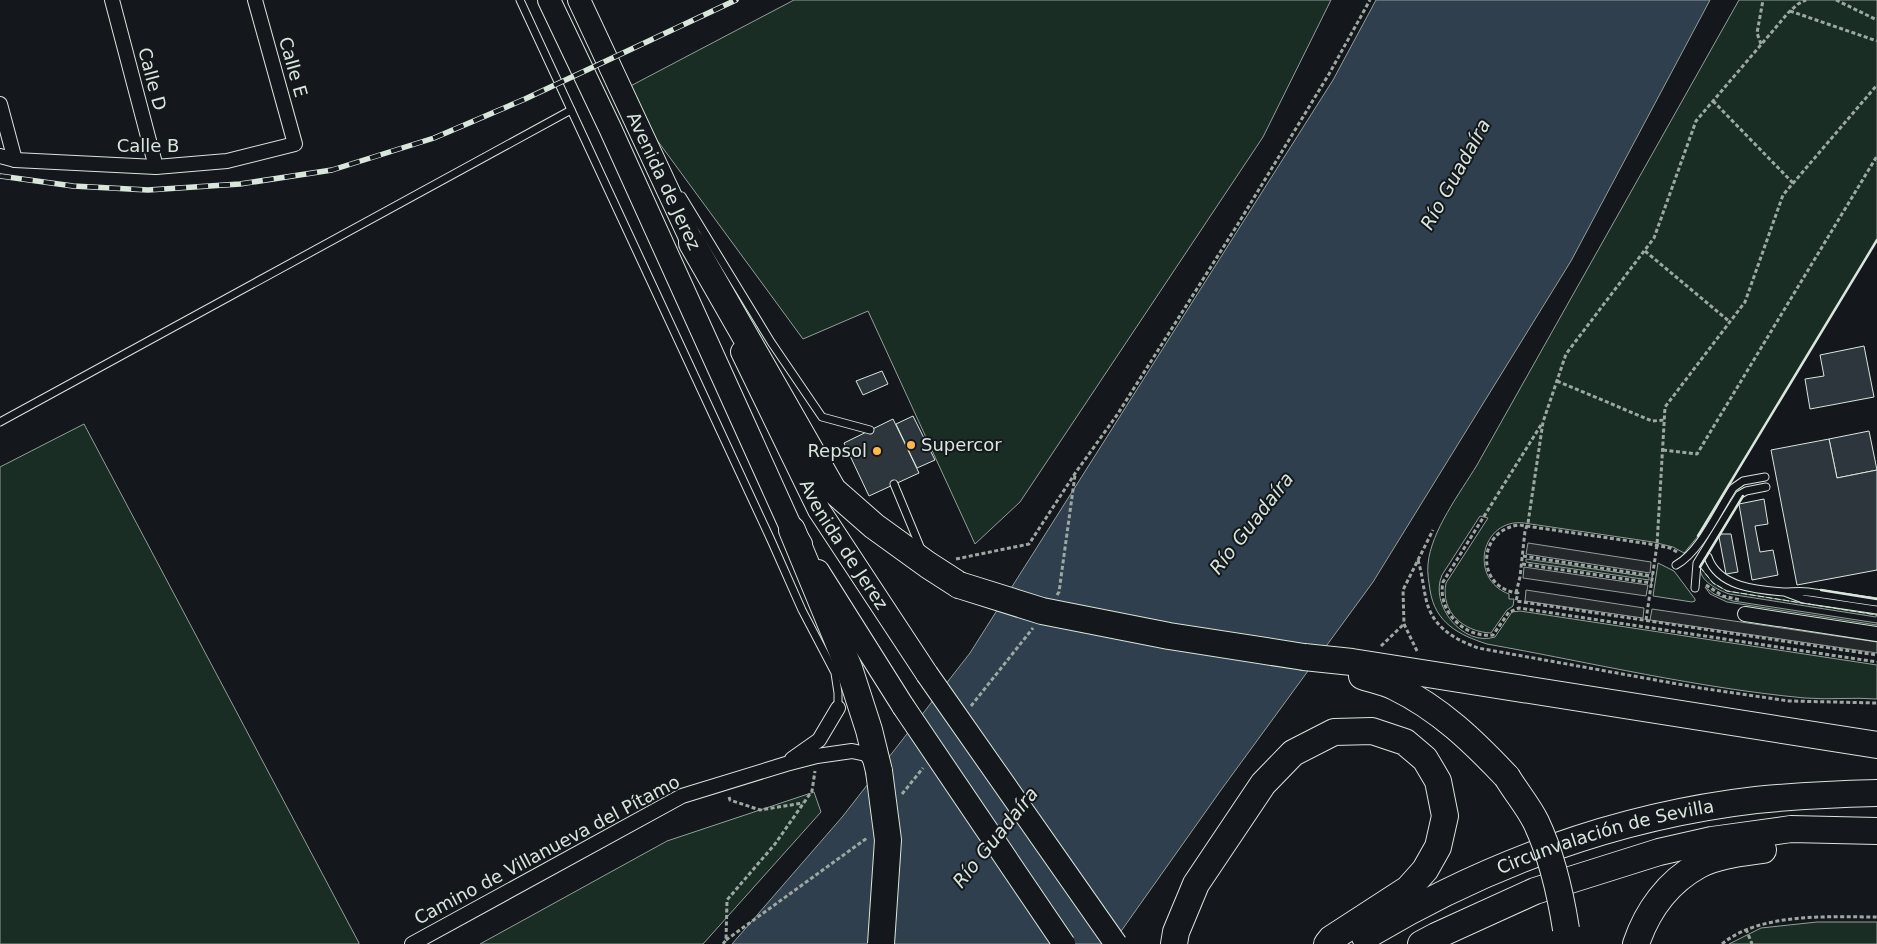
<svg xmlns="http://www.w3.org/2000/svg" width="1877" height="944" font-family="'DejaVu Sans',sans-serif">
  <rect width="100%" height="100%" fill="#14181c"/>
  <!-- green -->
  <g fill="#1a2d24" stroke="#939e99">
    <polygon points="794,0 1331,0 1263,137 1020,502 975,544 868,311 803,339 621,91"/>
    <path d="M 1739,0 L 1877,0 L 1877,240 L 1698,536 L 1684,553 L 1673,547 L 1653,542 L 1524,523 C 1481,518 1468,579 1509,594 L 1509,599 L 1514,599 L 1513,606 L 1507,610 L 1491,633 C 1465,632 1440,613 1446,583 L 1488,518 L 1480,516 L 1442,575 C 1429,605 1463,647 1495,637 L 1512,612 L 1520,611 L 1877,665 L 1877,699 C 1853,697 1829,700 1805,698 C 1698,688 1593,663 1487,644 C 1459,635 1435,623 1430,590 C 1429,582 1427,573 1428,564 C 1431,531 1460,493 1477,465 Z"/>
    <polygon points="84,424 359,943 359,944 0,944 0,467"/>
    <polygon points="1526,559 1649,577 1649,580 1526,562"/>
    <polygon points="1658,563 1674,571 1695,599 1695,601 1692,602 1653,596"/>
    <path d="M 1700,567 L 1713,583 L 1727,591 L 1877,615 L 1876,617 L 1729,594 C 1718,590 1699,581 1700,567 Z"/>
    <polygon points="1705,587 1714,594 1733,601 1877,623 1877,625 1727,602 1710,594"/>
    <polygon points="814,792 821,812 703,944 480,944 667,841"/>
    <polygon points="1817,922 1877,922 1877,944 1729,944 1761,928"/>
  </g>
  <!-- parking -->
  <g fill="#24282b" stroke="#939e99">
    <polygon points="1528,543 1651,562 1650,573 1526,554"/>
    <polygon points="1524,567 1648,585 1646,596 1523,578"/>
    <polygon points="1526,590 1644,608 1643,618 1525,601"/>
    <polygon points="1652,609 1877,642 1877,653 1650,620"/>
  </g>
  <!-- water -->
  <polygon fill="#2f3f4d" stroke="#939e99" points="1376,0 1710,0 1571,261 1373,582 1221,790 1112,944 732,944 843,816 970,653 1333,80"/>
  <!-- building -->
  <g fill="#2c363c" stroke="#d8e6dc">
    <polygon points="1864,346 1874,397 1810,409 1805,379 1824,376 1820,355"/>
    <polygon points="882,371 888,384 863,395 856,381"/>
    <polygon points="913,416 935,460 917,468 896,424"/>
    <polygon points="893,419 919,473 869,496 844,443"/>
    <polygon points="1869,431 1877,470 1837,478 1829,439"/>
    <polygon points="1829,439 1837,478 1877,470 1877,570 1797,585 1771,450"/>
    <polygon points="1764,499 1768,524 1755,526 1760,552 1773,550 1778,575 1752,580 1739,504"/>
    <polygon points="1721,534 1731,534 1738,572 1726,574 1719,537"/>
  </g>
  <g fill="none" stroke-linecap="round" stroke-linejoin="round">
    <!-- service casing -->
    <g stroke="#d8e6dc" stroke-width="9">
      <g id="service">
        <polyline points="520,0 771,540 802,610 835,673 838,693 838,708"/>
        <polyline points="682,196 771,342 822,417 870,430"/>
        <polyline points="0,422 571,110"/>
        <polyline points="894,484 921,549"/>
        <path d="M 1708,557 C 1718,587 1757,590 1784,592 C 1792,592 1800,591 1808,592 C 1831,595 1854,599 1877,602"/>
        <path d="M 1676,565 C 1700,552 1718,511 1733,488 L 1743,481 L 1765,477"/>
        <polyline points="1695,588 1697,563 1739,495 1746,491 1766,487"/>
        <polyline points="1787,593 1803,599 1877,610"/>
      </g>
    </g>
    <!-- minor casing -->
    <g stroke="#d8e6dc" stroke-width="16">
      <g id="minor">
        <polyline points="112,0 156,167"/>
        <polyline points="0,104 15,160"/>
        <polyline points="0,156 15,160 156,167 227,161 295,144 255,0"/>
        <polyline points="1745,614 1877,634"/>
        <polyline points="792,759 819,740 838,708"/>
        <polyline points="412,944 682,796 786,764 817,756 852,751 866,754 874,765"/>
      </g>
    </g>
    <!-- primary casing -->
    <g stroke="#d8e6dc" stroke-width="24">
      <g id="primary">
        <polyline points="549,0 610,128 792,530 801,544"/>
        <path id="s1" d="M 579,0 L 700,259"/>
        <path id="s2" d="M 742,352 L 819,510 L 927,674"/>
        <polyline points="818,571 903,706"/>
      </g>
    </g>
    <!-- motorway casing -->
    <g stroke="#d8e6dc" stroke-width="28">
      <g id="motorway">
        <polyline points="692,243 833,490 874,526 928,565 959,585"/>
        <polyline points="792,530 849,668 869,730 879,771"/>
        <polyline points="1304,657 1352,662 1877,745"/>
        <path d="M 1362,676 C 1373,680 1385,682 1395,687 C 1440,709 1473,741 1507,777"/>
        <path id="s3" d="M 1365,937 C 1484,865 1617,816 1756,800 C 1796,796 1836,794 1877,793"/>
        <polyline points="1174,944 1176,932 1196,884 1263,784 1293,753 1334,732 1372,731 1405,742 1425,759 1438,781 1445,816 1438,847 1425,870 1408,889 1331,939 1327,944"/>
        <polyline points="1421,944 1436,936 1535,891 1659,852 1712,840 1791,829 1877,831"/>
        <path d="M 1636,944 C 1647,911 1668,882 1699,865 C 1718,855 1742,853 1763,850"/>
      </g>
    </g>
    <!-- path -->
    <g stroke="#9da8a2" stroke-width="3" stroke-dasharray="4 2.5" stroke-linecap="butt">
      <polyline points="1836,0 1877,20"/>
      <polyline points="1790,11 1877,41"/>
      <polyline points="1761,44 1757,33 1763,0"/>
      <polyline points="1713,101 1793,183"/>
      <polyline points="1645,251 1730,322"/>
      <polyline points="1557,381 1652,421 1665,420"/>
      <path d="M 1541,425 L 1443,582 C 1437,611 1464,638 1493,635 L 1509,612 L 1519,608 L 1877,662"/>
      <polyline points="1663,450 1697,454 1877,156"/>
      <path d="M 1677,552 L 1670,548 L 1650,544 L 1519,525 C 1477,530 1475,588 1518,593 L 1516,601 L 1877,655"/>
      <polyline points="1523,556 1653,576"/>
      <polyline points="956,559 1029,544 1076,472 1117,415 1238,224 1329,74 1370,0"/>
      <path d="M 1418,560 C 1422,573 1423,586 1426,599 C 1432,627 1454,639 1478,648 L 1700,688 L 1789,701 L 1877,703"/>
      <polyline points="1522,564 1652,583"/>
      <polyline points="1706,585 1723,596 1741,600"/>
      <polyline points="1516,593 1520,577 1525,531 1528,523 1543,422 1566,354 1654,238 1696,121 1788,13 1798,4 1806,0"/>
      <polyline points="1057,595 1059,592 1075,475"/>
      <polyline points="1646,620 1657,545 1665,407 1745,302 1783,195 1877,85"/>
      <polyline points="1381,646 1404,624"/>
      <polyline points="1417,651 1404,624 1403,590 1433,530"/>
      <polyline points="971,706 1033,628"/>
      <polyline points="902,794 923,768"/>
      <polyline points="729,797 730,800 760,810 803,803"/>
      <polyline points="1746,929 1752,944"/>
      <polyline points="726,940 867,838"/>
      <polyline points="723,944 726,940 727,900 775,844 812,791 815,771"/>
      <path d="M 1722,944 C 1761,912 1829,917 1877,917"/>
    </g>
    <!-- service -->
    <use href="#service" stroke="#14181c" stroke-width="7"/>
    <!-- minor -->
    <use href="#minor" stroke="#14181c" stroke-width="14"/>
    <!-- primary -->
    <use href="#primary" stroke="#14181c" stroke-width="22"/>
    <!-- motorway -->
    <use href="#motorway" stroke="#14181c" stroke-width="26"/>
    <!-- rail casing -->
    <g stroke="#d8e6dc" stroke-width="5.5">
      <polyline id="rail" points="0,176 73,186 148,190 240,184 332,170 434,138 525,99 736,0"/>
    </g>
    <!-- rail -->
    <use href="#rail" stroke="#14181c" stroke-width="4" stroke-dasharray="11" stroke-linecap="butt"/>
    <!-- primary-bridge casing -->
    <g stroke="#d8e6dc" stroke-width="24" stroke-linecap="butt">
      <g id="primary-bridge">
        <polyline points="927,674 1116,944"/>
        <polyline points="903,706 1064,944"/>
      </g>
    </g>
    <!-- motorway-bridge casing -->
    <g stroke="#d8e6dc" stroke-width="28" stroke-linecap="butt">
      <g id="motorway-bridge">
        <polyline points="959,585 1042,611 1169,636 1304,657"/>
        <polyline points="879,771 888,840 881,944"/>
        <path d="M 1507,777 C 1516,792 1528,806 1536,822 C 1552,856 1560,891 1566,929"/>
      </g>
    </g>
    <!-- primary-bridge -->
    <use href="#primary-bridge" stroke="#14181c" stroke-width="22"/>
    <!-- motorway-bridge -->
    <use href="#motorway-bridge" stroke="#14181c" stroke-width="26"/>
    <!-- fence -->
    <polyline stroke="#d8e6dc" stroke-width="1" stroke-dasharray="6 2.5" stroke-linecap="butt" points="1700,567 1713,583 1727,591 1877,615"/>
    <!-- wall -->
    <g stroke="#d8e6dc" stroke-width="2.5">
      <polyline points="1698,536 1877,240"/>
      <polyline points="1700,567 1743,496"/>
      <polyline points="1821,590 1877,599"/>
    </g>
  </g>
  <!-- markers -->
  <g fill="#ffb74d" stroke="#14181c" stroke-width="2">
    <circle cx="911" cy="445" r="5"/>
    <circle cx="877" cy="451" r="5"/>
  </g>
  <g text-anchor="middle" stroke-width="4" stroke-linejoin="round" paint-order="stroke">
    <!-- street labels -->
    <g font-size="18" fill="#d8e6dc" stroke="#14181c">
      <text transform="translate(293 67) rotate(74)" y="6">Calle E</text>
      <text transform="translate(152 79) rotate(75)" y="6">Calle D</text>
      <text x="148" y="152">Calle B</text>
      <text dy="6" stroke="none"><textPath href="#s1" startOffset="200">Avenida de Jerez</textPath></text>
      <text dy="6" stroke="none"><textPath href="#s2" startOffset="218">Avenida de Jerez</textPath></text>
      <text dy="6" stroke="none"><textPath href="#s3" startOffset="262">Circunvalación de Sevilla</textPath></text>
      <text transform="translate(547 850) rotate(-28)" y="6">Camino de Villanueva del Pítamo</text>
    </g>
    <!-- poi labels -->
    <g font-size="18" fill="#d8e6dc" stroke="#14181c" text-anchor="start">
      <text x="921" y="451">Supercor</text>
      <text x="867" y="457" text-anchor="end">Repsol</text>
    </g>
    <!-- water labels -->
    <g font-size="19" font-style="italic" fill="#d8e6dc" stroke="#14181c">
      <text transform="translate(1455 174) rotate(-61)" y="7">Río Guadaíra</text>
      <text transform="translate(1251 523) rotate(-52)" y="7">Río Guadaíra</text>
      <text transform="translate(995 837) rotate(-51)" y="7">Río Guadaíra</text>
    </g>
  </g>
</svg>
